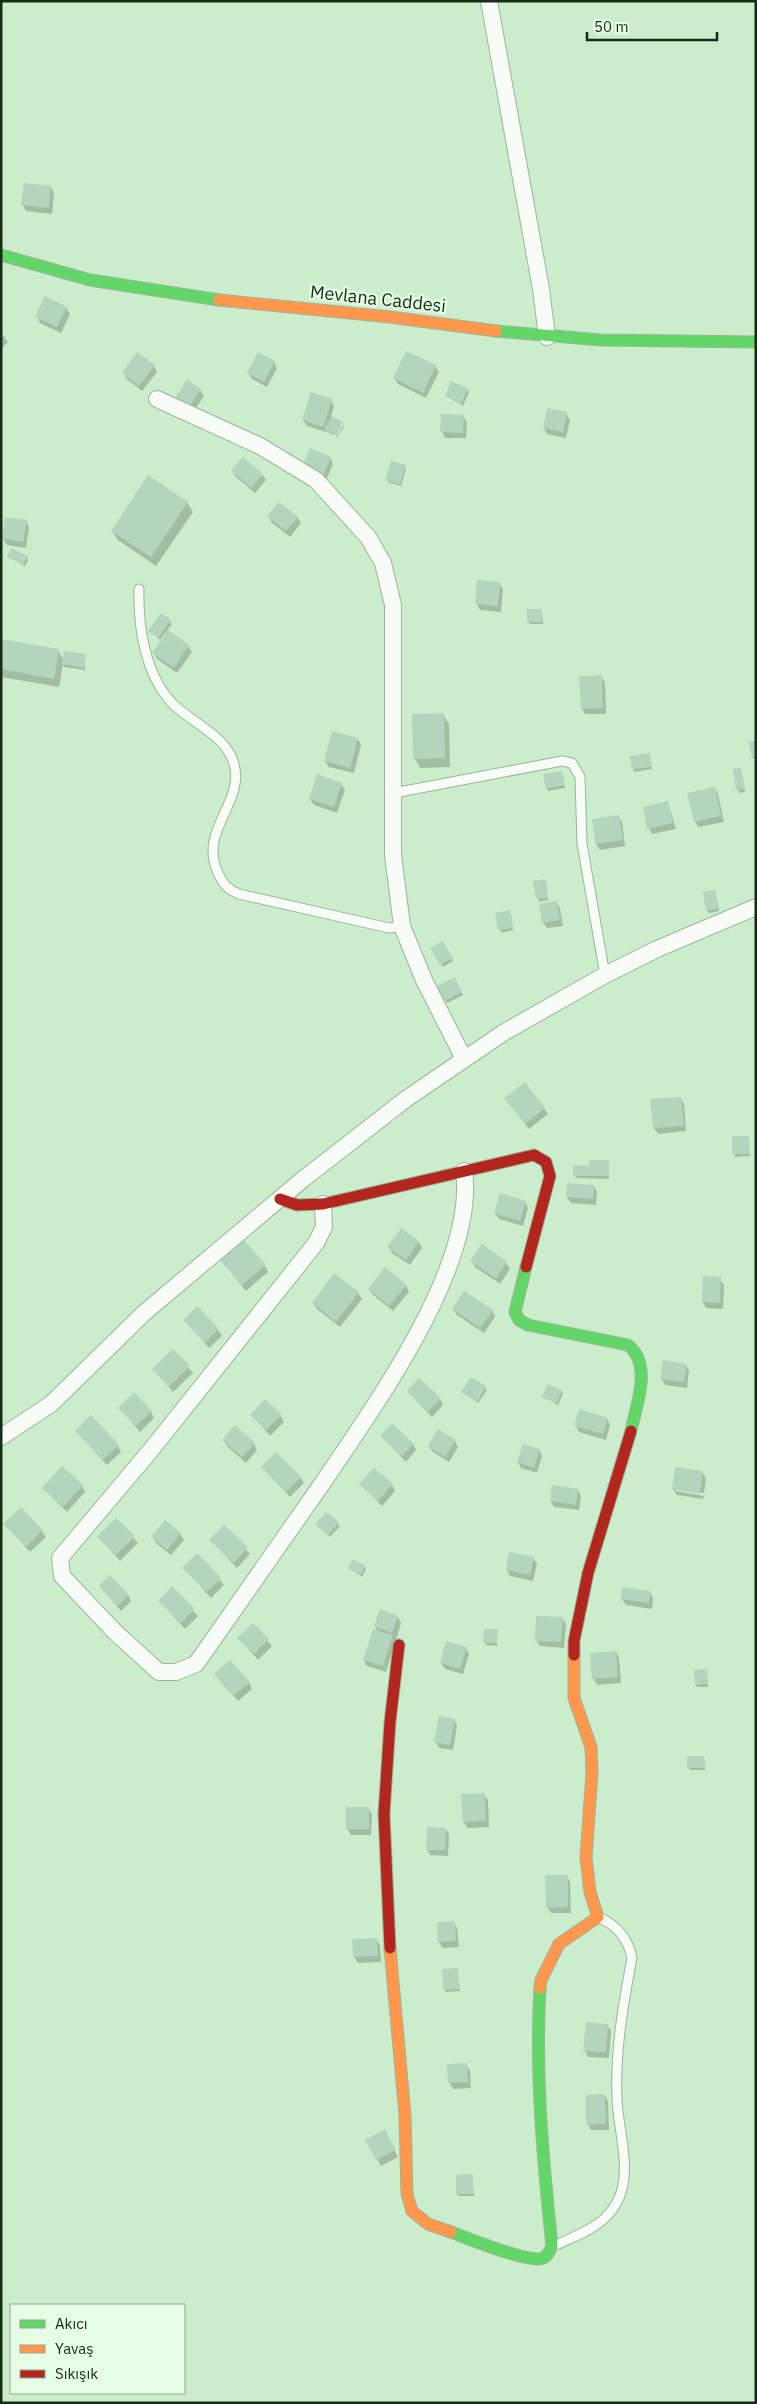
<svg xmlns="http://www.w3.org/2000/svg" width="757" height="2404" font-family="'IBM Plex Sans',sans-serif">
  <rect width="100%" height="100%" fill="#cbedcb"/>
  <!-- shadow -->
  <g fill="#0003">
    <polygon points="51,187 54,193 52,214 26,211 23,205"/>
    <polygon points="66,308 70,314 61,333 40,323 37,316"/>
    <polygon points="1,333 8,342 1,349"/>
    <polygon points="274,362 277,368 267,387 252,379 248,373"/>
    <polygon points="154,366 157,372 142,391 127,379 123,373"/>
    <polygon points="435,366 439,372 426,398 398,384 394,378"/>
    <polygon points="467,389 469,392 463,406 446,396"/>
    <polygon points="200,390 204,396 192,414 179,406"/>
    <polygon points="331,400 334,406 331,417 342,423 334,435 326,431 326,432 307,426 303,420"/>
    <polygon points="548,410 566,414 570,420 566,438 547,434 544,428"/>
    <polygon points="463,416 467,422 466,438 445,438 442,431"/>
    <polygon points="343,425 344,426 337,437 336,437"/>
    <polygon points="330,458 333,464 325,483 306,475"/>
    <polygon points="405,466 406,469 401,486 388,482 387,480"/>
    <polygon points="232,471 262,474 266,480 255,493 236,477"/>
    <polygon points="187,502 193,512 156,566 118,540 112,531"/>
    <polygon points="269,517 297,517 301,523 290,537 272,523"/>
    <polygon points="26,521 29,527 26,548 7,545 3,539"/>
    <polygon points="9,557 27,557 28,560 25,566"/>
    <polygon points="499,583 503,589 501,612 480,610 477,604"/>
    <polygon points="542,611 543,624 530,624 528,622"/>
    <polygon points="162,615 172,624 167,631 188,646 192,652 177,673 157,659 154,653 167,634 165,633 160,640 150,631"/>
    <polygon points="1,641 58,651 64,660 85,655 85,670 64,667 63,664 59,687 1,677"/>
    <polygon points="601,676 605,683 606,714 585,714 582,708"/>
    <polygon points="443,715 449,724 450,767 420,768 415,759"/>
    <polygon points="358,739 361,745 354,773 329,767 325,761"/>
    <polygon points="649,754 652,769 634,772 631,757"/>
    <polygon points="741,769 745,792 739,793 734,770"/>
    <polygon points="563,775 565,788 548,791 547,788"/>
    <polygon points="341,784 345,790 337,813 314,805 310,799"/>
    <polygon points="715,788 718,794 724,822 698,827 695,821"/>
    <polygon points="668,803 676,829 652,834 649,828"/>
    <polygon points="618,816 622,822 625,846 600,850 596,844"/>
    <polygon points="535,882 546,883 548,900 539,902"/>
    <polygon points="715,891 719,911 709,913 707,910"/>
    <polygon points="556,902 560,908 563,926 547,928 543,922"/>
    <polygon points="497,914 511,914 513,930 501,933"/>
    <polygon points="443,943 453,961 443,967 432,949"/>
    <polygon points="454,979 463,995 447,1003 439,986"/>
    <polygon points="680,1098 684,1104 686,1131 658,1134 654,1128 652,1100"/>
    <polygon points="506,1099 544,1108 548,1114 529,1129"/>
    <polygon points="748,1137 750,1156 735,1157 733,1138"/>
    <polygon points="608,1162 609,1179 576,1178 575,1175 590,1167"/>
    <polygon points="594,1186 597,1192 596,1205 571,1203 567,1197"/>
    <polygon points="525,1202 528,1208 523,1226 499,1219 495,1213"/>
    <polygon points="401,1230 419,1242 422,1248 410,1265 392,1253 389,1247"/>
    <polygon points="221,1260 265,1266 268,1272 246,1291"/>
    <polygon points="472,1261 506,1263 510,1269 500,1284 475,1267"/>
    <polygon points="705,1278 720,1279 724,1285 723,1309 706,1308 703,1302"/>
    <polygon points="406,1285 409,1292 393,1311 373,1295 369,1289"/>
    <polygon points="358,1293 362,1299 340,1327 317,1309 313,1303"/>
    <polygon points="453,1309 492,1310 495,1317 484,1333 457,1315"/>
    <polygon points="185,1320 218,1330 222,1336 209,1348"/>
    <polygon points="173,1350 193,1373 173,1392 154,1369"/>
    <polygon points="686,1365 689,1371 687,1388 665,1385 661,1378"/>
    <polygon points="471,1378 487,1390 478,1403 462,1392"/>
    <polygon points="561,1391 563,1393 558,1405 544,1397"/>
    <polygon points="408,1392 440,1399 443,1405 432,1417"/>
    <polygon points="120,1408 151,1412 154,1418 140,1432"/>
    <polygon points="252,1415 281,1416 284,1422 270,1436"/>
    <polygon points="607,1419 610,1425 606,1440 579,1432 576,1426"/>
    <polygon points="76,1431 118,1446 121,1452 107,1465"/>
    <polygon points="382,1436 413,1444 416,1450 406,1462"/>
    <polygon points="223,1440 254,1444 257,1450 246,1463 227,1446"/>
    <polygon points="455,1441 458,1447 449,1462 433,1452 429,1446"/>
    <polygon points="539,1450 542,1456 537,1473 521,1468 518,1462"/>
    <polygon points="262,1467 300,1477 304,1483 290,1497"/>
    <polygon points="703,1473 706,1479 704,1493 676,1489 676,1491 704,1496 703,1499 677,1495 673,1489"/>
    <polygon points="361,1484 392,1485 395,1491 382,1506"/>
    <polygon points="82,1486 85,1492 67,1512 43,1488"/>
    <polygon points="578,1490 581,1496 579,1510 554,1507 551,1501"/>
    <polygon points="326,1513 340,1526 330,1537 317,1525"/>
    <polygon points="116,1520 138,1543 120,1561 99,1537"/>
    <polygon points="165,1522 180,1534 184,1540 171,1555 156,1543 153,1537"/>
    <polygon points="5,1524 42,1531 46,1537 30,1552"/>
    <polygon points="224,1527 250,1554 237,1568 211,1540"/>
    <polygon points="197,1555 224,1585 211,1598 184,1568"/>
    <polygon points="533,1558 537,1564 533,1581 510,1576 507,1570"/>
    <polygon points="364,1567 366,1569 362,1577 349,1568"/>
    <polygon points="100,1587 128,1595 131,1601 121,1611"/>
    <polygon points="172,1588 198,1616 185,1629 160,1601"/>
    <polygon points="624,1588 650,1592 653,1598 652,1609 626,1605 622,1599"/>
    <polygon points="398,1617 401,1623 386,1672 367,1666 364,1660 378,1632 375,1626"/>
    <polygon points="562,1618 566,1624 564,1648 540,1646 536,1640"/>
    <polygon points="253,1625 272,1646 258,1660 239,1638"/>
    <polygon points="497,1630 497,1646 486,1645 485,1642"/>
    <polygon points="466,1648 469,1654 463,1674 445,1669 441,1663"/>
    <polygon points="616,1652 619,1658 621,1683 597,1685 593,1678"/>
    <polygon points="706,1670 708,1687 697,1687 696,1685"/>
    <polygon points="215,1674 249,1683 252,1689 238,1701"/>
    <polygon points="454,1720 457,1726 453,1750 439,1748 436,1742"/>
    <polygon points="704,1757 705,1770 690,1770 689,1768"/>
    <polygon points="484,1794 488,1800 489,1827 467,1828 464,1822 462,1795"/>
    <polygon points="368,1808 372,1814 371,1835 351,1835 347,1828"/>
    <polygon points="446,1829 449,1835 448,1856 430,1855 427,1849"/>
    <polygon points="567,1876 570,1882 571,1913 551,1913 547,1907"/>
    <polygon points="454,1922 457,1928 459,1947 443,1948 439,1942"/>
    <polygon points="376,1939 380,1945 381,1962 358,1963 354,1957 353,1940"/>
    <polygon points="457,1969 460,1991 446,1992 445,1990"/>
    <polygon points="607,2025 611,2031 609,2058 588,2057 585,2051"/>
    <polygon points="466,2065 470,2071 471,2088 453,2089 450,2083"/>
    <polygon points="605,2095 608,2102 609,2130 591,2130 588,2124"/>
    <polygon points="384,2131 398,2157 381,2166 367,2140"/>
    <polygon points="472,2176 474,2196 458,2196 457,2194"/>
  </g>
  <!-- building -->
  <g fill="#b3d4bd">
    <polygon points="24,183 51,186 49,208 21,205"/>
    <polygon points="45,296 67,307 57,327 35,317"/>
    <polygon points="406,351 436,365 423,393 393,378"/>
    <polygon points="137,352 155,365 139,386 122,373"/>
    <polygon points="258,352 275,361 264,382 247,373"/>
    <polygon points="187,379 201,389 188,409 174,400"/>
    <polygon points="451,381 468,388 461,404 445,396"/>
    <polygon points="311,392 332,399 323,427 302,420"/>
    <polygon points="547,408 567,412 563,432 543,428"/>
    <polygon points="441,414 464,415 463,433 440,432"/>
    <polygon points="332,416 343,422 336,435 324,429"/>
    <polygon points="310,448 331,457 322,478 301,469"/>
    <polygon points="243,457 263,474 251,488 231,471"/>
    <polygon points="391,461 406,465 400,484 385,480"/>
    <polygon points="148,475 188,502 151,557 111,531"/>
    <polygon points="279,502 298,517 286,531 267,516"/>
    <polygon points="5,517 27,520 23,542 2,539"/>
    <polygon points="11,548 28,556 23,564 7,557"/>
    <polygon points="477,580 500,582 498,606 475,604"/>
    <rect x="527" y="609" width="15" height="13"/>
    <polygon points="161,613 171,620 158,638 148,631"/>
    <polygon points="168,630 189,645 174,668 152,653"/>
    <polygon points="1,639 59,649 54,679 1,669"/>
    <polygon points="64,651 86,654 84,668 62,664"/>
    <polygon points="602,675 603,708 581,709 579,676"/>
    <polygon points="444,713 445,758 413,759 412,714"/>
    <polygon points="332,731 358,738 350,768 324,761"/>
    <polygon points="756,741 756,759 752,759 749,742"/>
    <polygon points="650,753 652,767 632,769 630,756"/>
    <polygon points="741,768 745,789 736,790 733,769"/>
    <polygon points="562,771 565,785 546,789 543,774"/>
    <polygon points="317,774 342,783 334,807 309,799"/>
    <polygon points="715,787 721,816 694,822 687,793"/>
    <polygon points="668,801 673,823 647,829 643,807"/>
    <polygon points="619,815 623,840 595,844 592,819"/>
    <polygon points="545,879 548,898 536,899 533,881"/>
    <polygon points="715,890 719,908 706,911 703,892"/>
    <polygon points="557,901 560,920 542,923 539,904"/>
    <polygon points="510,910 513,928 498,930 495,913"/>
    <polygon points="443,941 453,958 440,965 430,948"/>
    <polygon points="455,977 462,992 445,1001 437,986"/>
    <polygon points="525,1082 545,1108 525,1124 504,1098"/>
    <polygon points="681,1097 684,1126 653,1128 650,1099"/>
    <polygon points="732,1136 749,1136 750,1154 732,1154"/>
    <polygon points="589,1160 609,1160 608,1176 573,1176 573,1165 589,1166"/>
    <polygon points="567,1183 594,1185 593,1199 566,1197"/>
    <polygon points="500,1193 526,1201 520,1221 494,1213"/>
    <polygon points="401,1228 419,1241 406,1260 387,1247"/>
    <polygon points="243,1239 266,1265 242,1285 220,1260"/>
    <polygon points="482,1244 507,1262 496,1279 470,1261"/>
    <polygon points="385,1267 407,1285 389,1306 368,1289"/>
    <polygon points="334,1273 359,1292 336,1322 312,1303"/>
    <polygon points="703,1276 721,1277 720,1303 702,1302"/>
    <polygon points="464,1291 493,1310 480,1328 452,1309"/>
    <polygon points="197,1306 219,1329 205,1343 183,1320"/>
    <polygon points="173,1349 190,1366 169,1387 152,1369"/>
    <polygon points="663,1360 687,1364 684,1382 660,1379"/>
    <polygon points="471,1377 486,1386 477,1402 461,1392"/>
    <polygon points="419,1378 441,1398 428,1412 407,1391"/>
    <polygon points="547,1384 562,1390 557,1403 542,1398"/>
    <polygon points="134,1392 152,1411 136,1426 118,1408"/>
    <polygon points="265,1399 282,1415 266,1430 250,1415"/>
    <polygon points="579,1409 608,1418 603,1434 574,1426"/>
    <polygon points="91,1415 119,1445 103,1460 75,1431"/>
    <polygon points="392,1423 414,1444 402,1456 380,1436"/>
    <polygon points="235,1425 255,1443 242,1457 222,1440"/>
    <polygon points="438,1429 456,1440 445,1457 428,1446"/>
    <polygon points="523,1444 540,1449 534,1468 517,1462"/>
    <polygon points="276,1452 301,1477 286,1492 261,1467"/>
    <polygon points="62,1466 83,1485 63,1507 42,1488"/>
    <polygon points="675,1467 703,1471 700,1494 672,1489"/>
    <polygon points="374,1468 393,1484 378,1501 359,1484"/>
    <polygon points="552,1485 578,1489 576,1505 550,1501"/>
    <polygon points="21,1507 43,1530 26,1547 3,1524"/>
    <polygon points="326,1512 339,1522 328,1535 315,1525"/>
    <polygon points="116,1518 135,1536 116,1555 97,1537"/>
    <polygon points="165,1520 181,1533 167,1550 151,1537"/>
    <polygon points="224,1525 248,1547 234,1563 209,1540"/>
    <polygon points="509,1552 534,1557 530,1575 506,1570"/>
    <polygon points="197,1553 221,1578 207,1592 182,1568"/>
    <polygon points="353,1559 365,1566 360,1575 348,1568"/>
    <polygon points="110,1575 129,1595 117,1606 99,1586"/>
    <polygon points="172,1586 195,1609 181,1623 158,1601"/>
    <polygon points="622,1587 651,1591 649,1603 621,1599"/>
    <polygon points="380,1609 398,1616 392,1633 374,1626"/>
    <polygon points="536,1616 563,1617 561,1642 535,1641"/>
    <polygon points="253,1623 269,1639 254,1654 237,1638"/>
    <polygon points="373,1629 393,1635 383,1666 363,1660"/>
    <polygon points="484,1629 498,1629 497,1643 483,1643"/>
    <polygon points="446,1641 467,1647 460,1669 440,1663"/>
    <polygon points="616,1651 618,1677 592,1679 590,1653"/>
    <polygon points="230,1660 250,1682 233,1696 214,1674"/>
    <polygon points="707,1669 708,1684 695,1685 694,1670"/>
    <polygon points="439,1716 455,1719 450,1745 434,1742"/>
    <polygon points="687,1756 704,1756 705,1768 687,1768"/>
    <polygon points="485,1793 486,1821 463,1822 461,1794"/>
    <rect x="346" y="1807" width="23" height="22"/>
    <polygon points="427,1827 446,1828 445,1850 426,1850"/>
    <polygon points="545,1875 568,1875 568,1907 546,1908"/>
    <polygon points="455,1921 456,1941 438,1942 437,1922"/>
    <polygon points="377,1938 378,1956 353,1957 352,1939"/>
    <polygon points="458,1968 459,1989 443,1990 442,1969"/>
    <polygon points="586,2022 608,2024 606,2052 583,2051"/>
    <polygon points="467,2063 468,2082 448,2083 447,2064"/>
    <polygon points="605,2094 606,2124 586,2125 586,2095"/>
    <polygon points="385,2129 396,2150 376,2160 365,2140"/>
    <polygon points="473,2174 473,2194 456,2194 456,2175"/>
  </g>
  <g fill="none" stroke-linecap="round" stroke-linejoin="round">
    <!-- lane casing -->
    <g stroke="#9bb59b" stroke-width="11">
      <g id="lane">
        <path d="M 139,589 C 138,627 145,675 173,704 C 192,723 227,736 234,764 C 245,803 198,830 218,873 C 223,884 228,890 239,894 L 389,928 L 402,926"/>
        <polyline points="394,793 562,761 572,763 580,777 582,844 605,975"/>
        <path d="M 554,2246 C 577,2235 603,2227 616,2204 C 634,2173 618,2132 617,2099 C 615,2051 623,2005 632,1958 C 628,1938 617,1925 598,1917"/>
      </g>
    </g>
    <!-- street casing -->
    <g stroke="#9bb59b" stroke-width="18">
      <g id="street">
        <polyline points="489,1 541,289 547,337"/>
        <polyline points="157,399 260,446 316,480 368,537 383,563 393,605 393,855 402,926 424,980 464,1059"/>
        <path d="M 323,1204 L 324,1227 L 316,1243 L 151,1450 L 60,1558 L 62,1576 L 115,1632 L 159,1672 L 176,1672 L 196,1664 C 239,1603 282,1542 324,1481 C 375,1405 477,1265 464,1171"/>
        <polyline points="1,1437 51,1404 144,1313 302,1180 406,1099 503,1033 605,975 657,949 756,907"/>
      </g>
    </g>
    <!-- fast casing -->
    <g stroke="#9bb59b" stroke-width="13">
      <g id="fast">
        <polyline points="1,255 90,280 219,300"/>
        <polyline points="496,331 601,340 756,342"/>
        <path d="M 526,1267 L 515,1312 L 519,1320 L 528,1325 L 628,1345 C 653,1365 636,1405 631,1431"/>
        <path d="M 451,2232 C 472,2240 518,2259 539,2259 C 547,2259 549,2252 552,2246 C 543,2160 535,2074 540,1988"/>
      </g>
    </g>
    <!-- slow casing -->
    <g stroke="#9bb59b" stroke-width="13">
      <g id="slow">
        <polyline points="219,300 390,317 496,331"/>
        <polyline points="390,1948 405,2115 407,2194 412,2211 428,2224 451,2232"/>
        <polyline points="540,1988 541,1980 559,1944 598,1917 590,1892 586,1857 592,1773 591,1747 574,1698 574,1655"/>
      </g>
    </g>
    <!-- jam casing -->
    <g stroke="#9bb59b" stroke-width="13">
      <g id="jam">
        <polyline points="280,1199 297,1205 323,1204 534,1155 546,1162 550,1176 526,1267"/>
        <polyline points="574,1655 574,1641 588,1573 631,1431"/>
        <polyline points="390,1948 384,1814 390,1722 399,1645"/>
      </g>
    </g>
    <!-- lane -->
    <use href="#lane" stroke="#f7fcf7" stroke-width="9"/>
    <!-- street -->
    <use href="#street" stroke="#f7fcf7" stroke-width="16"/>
    <!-- fast -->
    <use href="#fast" stroke="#63d668" stroke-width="11"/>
    <!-- slow -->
    <use href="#slow" stroke="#ff974d" stroke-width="11"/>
    <!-- jam -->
    <use href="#jam" stroke="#b3261e" stroke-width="11"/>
  </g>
  <g text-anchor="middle" stroke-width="4.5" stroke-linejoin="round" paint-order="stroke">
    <!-- street labels -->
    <g font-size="18" fill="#152d15" stroke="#e5fde4">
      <text transform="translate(378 299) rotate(6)" y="6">Mevlana Caddesi</text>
    </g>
  </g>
  <!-- border -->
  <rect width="757" height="2404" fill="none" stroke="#152d15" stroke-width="5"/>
  <!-- legend -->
  <rect x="10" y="2304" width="175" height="90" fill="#e5fde4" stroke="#92aa91"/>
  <rect x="20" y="2320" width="25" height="8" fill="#63d668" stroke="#92aa91"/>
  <text x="55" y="2329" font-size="15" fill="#152d15">Akıcı</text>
  <rect x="20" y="2345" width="25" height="8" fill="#ff974d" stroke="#92aa91"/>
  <text x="55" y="2354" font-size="15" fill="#152d15">Yavaş</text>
  <rect x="20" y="2370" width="25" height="8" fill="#b3261e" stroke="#92aa91"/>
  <text x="55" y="2379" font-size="15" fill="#152d15">Sıkışık</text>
  <!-- scale -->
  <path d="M587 32v8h130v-8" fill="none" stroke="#152d15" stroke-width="2.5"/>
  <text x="594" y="32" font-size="15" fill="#152d15" stroke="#e5fde4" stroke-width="4" paint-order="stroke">50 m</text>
</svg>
